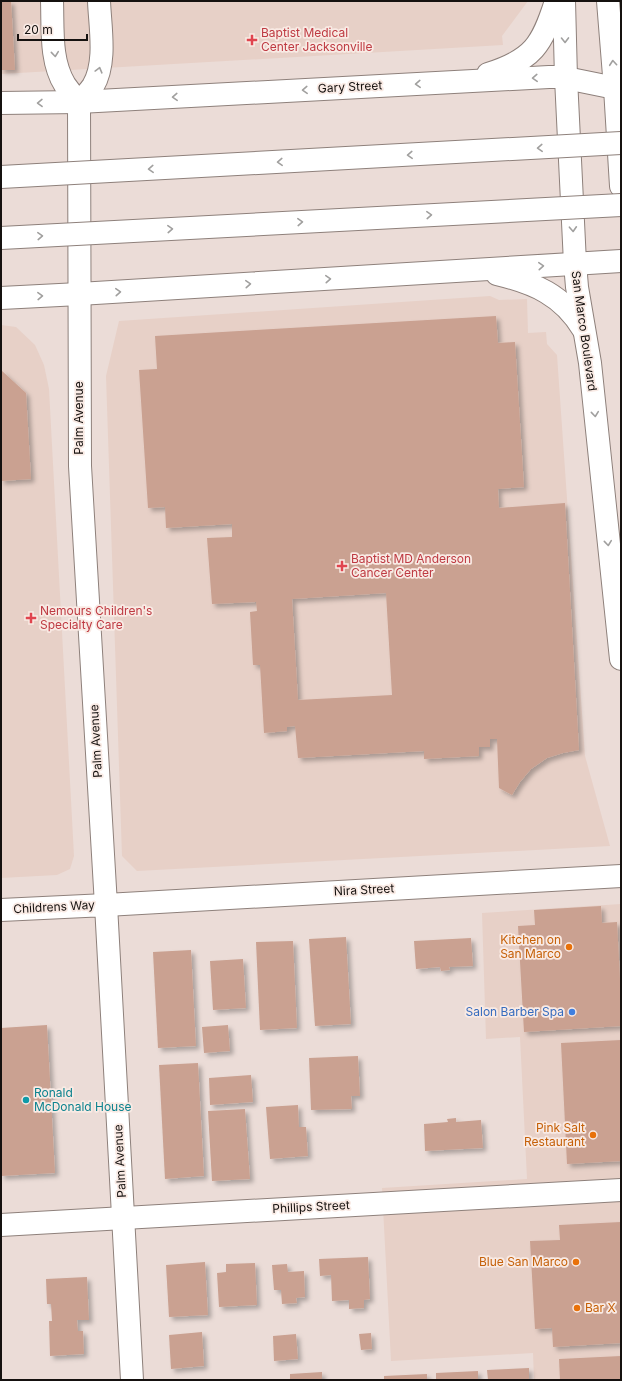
<svg xmlns="http://www.w3.org/2000/svg" width="622" height="1381" font-family="Inter,sans-serif">
  <defs>
    <filter id="shadow"><feDropShadow dx="3.5" dy="3.5" stdDeviation="2" flood-color="#0004"/></filter>
  </defs>
  <rect width="100%" height="100%" fill="#ebdcd7"/>
  <!-- built -->
  <g fill="#e7d0c7">
    <polygon points="1,1 528,1 502,36 503,45 1,74"/>
    <polygon points="490,296 499,300 527,299 528,333 546,332 547,344 557,355 585,756 610,846 137,871 122,856 106,376 119,321"/>
    <polygon points="1,325 16,327 35,345 44,365 49,389 74,856 70,869 57,875 1,878"/>
    <polygon points="621,904 621,1380 534,1380 533,1353 391,1361 382,1188 527,1179 520,1037 486,1039 482,913"/>
  </g>
  <!-- building -->
  <g fill="#caa191" fill-rule="evenodd" filter="url(#shadow)">
    <polygon points="1,1 11,1 15,70 1,70"/>
    <path d="M 496,316 L 498,343 L 515,342 L 524,487 L 498,489 L 499,508 L 565,503 L 579,750 L 563,753 L 547,758 L 531,769 L 520,782 L 512,795 L 499,788 L 497,739 L 490,739 L 490,747 L 479,747 L 479,756 L 424,759 L 424,751 L 298,758 L 295,726 L 287,727 L 287,731 L 264,733 L 260,665 L 253,665 L 250,612 L 257,611 L 256,602 L 212,604 L 207,538 L 232,537 L 232,524 L 166,528 L 165,507 L 148,508 L 139,370 L 157,369 L 155,336 ZM 386,593 L 392,695 L 298,700 L 292,599 Z"/>
    <polygon points="1,370 26,393 31,479 1,481"/>
    <polygon points="601,906 602,923 617,922 621,998 621,1026 524,1032 518,926 535,925 534,910"/>
    <polygon points="346,937 351,1024 315,1026 309,939"/>
    <polygon points="471,938 473,966 449,967 450,970 441,971 440,967 416,969 414,941"/>
    <polygon points="293,941 297,1028 260,1030 256,942"/>
    <polygon points="191,950 196,1046 158,1048 153,952"/>
    <polygon points="243,959 246,1008 213,1010 210,961"/>
    <polygon points="47,1025 55,1173 1,1176 1,1028"/>
    <polygon points="228,1025 230,1051 204,1053 202,1027"/>
    <polygon points="621,1040 621,1161 567,1164 561,1043"/>
    <polygon points="358,1056 360,1096 351,1096 352,1109 311,1110 309,1058"/>
    <polygon points="198,1063 204,1176 165,1179 159,1065"/>
    <polygon points="251,1075 253,1102 210,1105 209,1078"/>
    <polygon points="298,1105 299,1127 306,1127 308,1156 270,1159 266,1107"/>
    <polygon points="245,1109 250,1179 212,1181 208,1111"/>
    <polygon points="456,1118 456,1122 481,1120 483,1148 425,1151 424,1124 448,1122 447,1119"/>
    <polygon points="621,1222 621,1343 553,1347 552,1328 535,1329 530,1241 560,1240 559,1225"/>
    <polygon points="368,1257 370,1299 364,1300 364,1308 349,1309 349,1300 332,1301 331,1275 320,1276 319,1259"/>
    <polygon points="205,1262 208,1315 169,1317 166,1265"/>
    <polygon points="255,1263 257,1305 219,1307 217,1273 226,1272 226,1264"/>
    <polygon points="287,1264 288,1272 304,1271 305,1297 296,1298 297,1303 282,1304 281,1290 274,1290 272,1265"/>
    <polygon points="87,1277 89,1320 77,1320 78,1331 83,1331 84,1354 50,1356 49,1321 52,1321 51,1304 47,1304 46,1279"/>
    <polygon points="202,1332 204,1366 171,1369 169,1335"/>
    <polygon points="371,1333 372,1349 361,1350 359,1334"/>
    <polygon points="296,1334 298,1359 274,1361 273,1336"/>
    <polygon points="621,1356 621,1380 560,1380 559,1359"/>
    <polygon points="529,1368 529,1380 488,1380 487,1370"/>
    <polygon points="478,1371 478,1380 436,1380 436,1373"/>
    <polygon points="322,1372 322,1380 290,1380 290,1374"/>
    <polygon points="427,1374 427,1380 384,1380 384,1376"/>
  </g>
  <g fill="none" stroke-linecap="round" stroke-linejoin="round">
    <!-- street casing -->
    <g stroke="#8e807b" stroke-width="24">
      <g id="street">
        <polyline points="1,910 106,905 132,1380"/>
        <polyline points="1,1225 621,1190"/>
      </g>
    </g>
    <!-- secondary casing -->
    <g stroke="#8e807b" stroke-width="24">
      <g id="secondary">
        <path d="M 52,1 C 53,29 50,61 65,85 C 69,91 74,97 79,102 L 80,466 L 106,905 L 621,876"/>
        <polyline points="564,1 566,78 575,263 577,287 590,363 621,659"/>
        <polyline points="608,1 615,88 621,186"/>
        <path d="M 488,74 C 533,60 542,45 556,1"/>
        <polyline points="79,102 549,77 561,77 615,88"/>
        <path d="M 79,102 C 84,97 89,92 93,86 C 107,63 100,27 99,1"/>
        <path d="M 497,274 C 534,283 563,295 583,329"/>
        <polyline points="79,294 621,261"/>
      </g>
    </g>
    <!-- highway casing -->
    <g stroke="#8e807b" stroke-width="24">
      <g id="highway">
        <polyline points="1,103 79,102"/>
        <polyline points="1,298 79,294"/>
      </g>
    </g>
    <!-- street -->
    <use href="#street" stroke="#fff" stroke-width="22"/>
    <!-- secondary -->
    <use href="#secondary" stroke="#fff" stroke-width="22"/>
    <!-- highway -->
    <use href="#highway" stroke="#fff" stroke-width="22"/>
    <!-- highway-bridge casing -->
    <g stroke="#8e807b" stroke-width="24" stroke-linecap="butt">
      <g id="highway-bridge">
        <polyline points="1,177 621,143"/>
        <polyline points="1,238 621,205"/>
      </g>
    </g>
    <!-- highway-bridge -->
    <use href="#highway-bridge" stroke="#fff" stroke-width="22"/>
  </g>
  <!-- one-way arrows -->
  <defs><path id="oneway-chevron" d="M-2-3.5L2.5 0L-2 3.5" fill="none" stroke-width="1.6" stroke-linecap="round" stroke-linejoin="round"/></defs>
  <g stroke="#a1a09f">
    <use href="#oneway-chevron" transform="translate(565 40) rotate(89)"/>
    <use href="#oneway-chevron" transform="translate(55 54) rotate(84)"/>
    <use href="#oneway-chevron" transform="translate(613 63) rotate(-95)"/>
    <use href="#oneway-chevron" transform="translate(99 70) rotate(-75)"/>
    <use href="#oneway-chevron" transform="translate(535 78) rotate(177)"/>
    <use href="#oneway-chevron" transform="translate(418 84) rotate(177)"/>
    <use href="#oneway-chevron" transform="translate(305 90) rotate(177)"/>
    <use href="#oneway-chevron" transform="translate(175 97) rotate(177)"/>
    <use href="#oneway-chevron" transform="translate(40 103) rotate(179)"/>
    <use href="#oneway-chevron" transform="translate(540 148) rotate(177)"/>
    <use href="#oneway-chevron" transform="translate(410 155) rotate(177)"/>
    <use href="#oneway-chevron" transform="translate(280 162) rotate(177)"/>
    <use href="#oneway-chevron" transform="translate(151 169) rotate(177)"/>
    <use href="#oneway-chevron" transform="translate(429 215) rotate(-3)"/>
    <use href="#oneway-chevron" transform="translate(300 222) rotate(-3)"/>
    <use href="#oneway-chevron" transform="translate(170 229) rotate(-3)"/>
    <use href="#oneway-chevron" transform="translate(573 229) rotate(87)"/>
    <use href="#oneway-chevron" transform="translate(40 236) rotate(-3)"/>
    <use href="#oneway-chevron" transform="translate(541 266) rotate(-4)"/>
    <use href="#oneway-chevron" transform="translate(328 279) rotate(-4)"/>
    <use href="#oneway-chevron" transform="translate(248 284) rotate(-4)"/>
    <use href="#oneway-chevron" transform="translate(118 292) rotate(-4)"/>
    <use href="#oneway-chevron" transform="translate(40 296) rotate(-2)"/>
    <use href="#oneway-chevron" transform="translate(595 414) rotate(84)"/>
    <use href="#oneway-chevron" transform="translate(608 543) rotate(84)"/>
  </g>
  <!-- markers -->
  <g fill="#e0444e" stroke="#f9eae4" stroke-width="1.5">
    <path d="M250 34h4v4h4v4h-4v4h-4v-4h-4v-4h4z"/>
    <path d="M340 560h4v4h4v4h-4v4h-4v-4h-4v-4h4z"/>
    <path d="M29 612h4v4h4v4h-4v4h-4v-4h-4v-4h4z"/>
  </g>
  <g fill="#e8710a" stroke="#f9eae4" stroke-width="1.5">
    <circle cx="569" cy="947" r="4"/>
    <circle cx="593" cy="1135" r="4"/>
    <circle cx="576" cy="1262" r="4"/>
    <circle cx="577" cy="1308" r="4"/>
  </g>
  <circle fill="#3f7fe0" stroke="#f9eae4" stroke-width="1.5" cx="572" cy="1012" r="4"/>
  <circle fill="#0f9aa8" stroke="#f9eae4" stroke-width="1.5" cx="26" cy="1100" r="4"/>
  <g text-anchor="middle" stroke-width="3.5" stroke-linejoin="round" paint-order="stroke">
    <!-- health labels -->
    <g font-size="12" fill="#be3a42" stroke="#f9eae4" text-anchor="start">
      <text x="261" y="37">Baptist Medical<tspan x="261" dy="14">Center Jacksonville</tspan></text>
      <text x="351" y="563">Baptist MD Anderson<tspan x="351" dy="14">Cancer Center</tspan></text>
      <text x="40" y="615">Nemours Children's<tspan x="40" dy="14">Specialty Care</tspan></text>
    </g>
    <!-- street labels -->
    <g font-size="12" fill="#15110f" stroke="#f9eae4">
      <text transform="translate(350 87) rotate(-3)" y="4">Gary Street</text>
      <text transform="translate(584 331) rotate(82)" y="4">San Marco Boulevard</text>
      <text transform="translate(79 418) rotate(-90)" y="4">Palm Avenue</text>
      <text transform="translate(96 741) rotate(-93)" y="4">Palm Avenue</text>
      <text transform="translate(364 890) rotate(-3)" y="4">Nira Street</text>
      <text transform="translate(54 907) rotate(-3)" y="4">Childrens Way</text>
      <text transform="translate(120 1161) rotate(-93)" y="4">Palm Avenue</text>
      <text transform="translate(311 1207) rotate(-3)" y="4">Phillips Street</text>
    </g>
    <!-- food labels -->
    <g font-size="12" fill="#c56008" stroke="#f9eae4" text-anchor="end">
      <text x="561" y="944">Kitchen on<tspan x="561" dy="14">San Marco</tspan></text>
      <text x="585" y="1132">Pink Salt<tspan x="585" dy="14">Restaurant</tspan></text>
      <text x="568" y="1266">Blue San Marco</text>
      <text x="585" y="1312" text-anchor="start">Bar X</text>
    </g>
    <!-- shop labels -->
    <g font-size="12" fill="#366cbe" stroke="#f9eae4" text-anchor="end">
      <text x="564" y="1016">Salon Barber Spa</text>
    </g>
    <!-- culture labels -->
    <g font-size="12" fill="#0d838f" stroke="#f9eae4" text-anchor="start">
      <text x="34" y="1097">Ronald<tspan x="34" dy="14">McDonald House</tspan></text>
    </g>
  </g>
  <!-- border -->
  <rect width="622" height="1381" fill="none" stroke="#15110f" stroke-width="4"/>
  <!-- scale -->
  <path d="M18 34v6h69v-6" fill="none" stroke="#15110f" stroke-width="2"/>
  <text x="24" y="34" font-size="12" fill="#15110f" stroke="#f9eae4" stroke-width="3" paint-order="stroke">20 m</text>
</svg>
